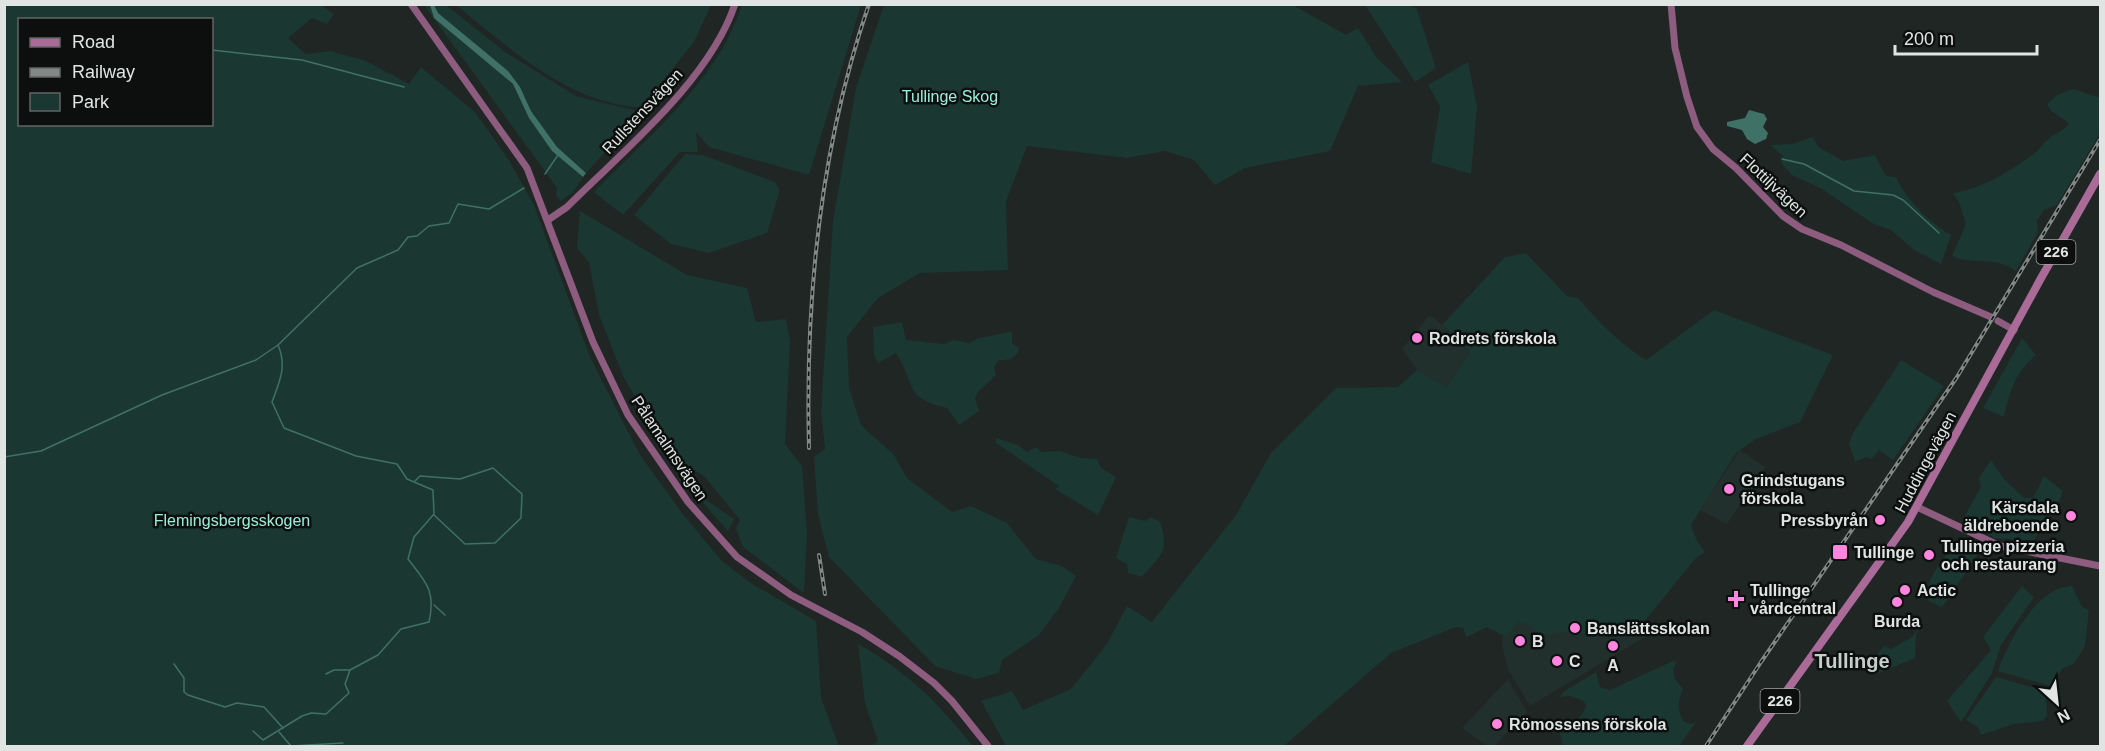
<svg xmlns="http://www.w3.org/2000/svg" width="2105" height="751" font-family="Helvetica,sans-serif">
  <rect width="100%" height="100%" fill="#1f2624"/>
  <!-- built -->
  <g fill="#22302d">
    <polygon points="1429,316 1433,317 1470,352 1447,389 1417,370 1402,349"/>
    <polygon points="1740,450 1765,467 1727,524 1700,510"/>
    <polygon points="1576,542 1650,634 1530,706 1508,669 1502,645 1503,632"/>
    <polygon points="1508,679 1527,712 1494,746 1487,746 1462,728"/>
  </g>
  <!-- green -->
  <g fill="#1b3731" fill-rule="evenodd">
    <path d="M 4,5 L 321,5 L 334,14 L 327,24 L 312,18 L 288,38 L 306,54 L 331,51 L 366,61 L 409,84 L 421,67 L 475,112 L 509,160 L 534,205 L 590,357 L 640,455 L 682,513 L 722,561 L 749,582 L 816,621 L 821,698 L 839,746 L 5,746 ZM 20,20 L 212,20 L 212,124 L 20,124 Z"/>
    <polygon points="424,5 430,5 435,18 513,84 530,119 552,151 583,177 574,191 561,201 556,196 557,188"/>
    <polygon points="434,5 446,5 505,52 576,96 642,112 586,173 557,147 531,111 520,87 438,13"/>
    <path d="M 456,5 L 711,5 L 694,42 L 641,108 C 629,106 616,105 604,101 C 549,85 500,41 456,5 Z"/>
    <path d="M 742,5 L 861,5 L 809,175 L 709,147 L 696,132 L 698,152 L 680,152 L 623,215 L 594,192 C 649,136 717,81 742,5 Z"/>
    <polygon points="884,5 1293,5 1346,35 1358,28 1377,58 1402,82 1358,86 1330,151 1245,168 1215,185 1194,160 1165,151 1127,158 1027,146 1006,201 1008,270 920,273 878,298 847,337 849,388 861,425 894,455 907,478 952,512 971,506 1007,523 1036,559 1062,566 1076,576 1059,608 1039,635 1002,660 999,673 976,679 935,666 829,557 818,515 814,457 825,449 821,412 833,221 856,88"/>
    <polygon points="1365,5 1409,5 1417,9 1436,68 1415,82"/>
    <polygon points="1468,62 1477,107 1471,174 1431,162 1440,106 1428,85"/>
    <path d="M 2073,89 L 2100,98 L 2100,133 L 2057,205 L 2044,210 L 2037,221 L 2038,232 L 2016,271 C 1992,254 1974,267 1952,256 L 1966,224 L 1959,202 L 1953,193 C 1983,188 2007,173 2032,155 C 2039,150 2044,142 2052,136 C 2059,131 2064,131 2069,123 L 2051,111 L 2047,104 L 2057,95 Z"/>
    <path d="M 1812,137 L 1820,148 L 1843,161 L 1875,155 L 1886,176 L 1896,177 C 1907,201 1929,222 1951,235 L 1941,264 L 1914,250 L 1891,230 L 1872,223 L 1822,189 L 1792,175 L 1781,163 L 1783,156 L 1770,145 L 1793,144 Z"/>
    <polygon points="685,154 703,155 775,182 780,190 767,233 709,253 671,244 634,215"/>
    <polygon points="580,211 687,275 747,288 756,322 786,319 790,341 785,444 802,466 807,532 804,593 743,547 736,528 740,520 704,476 670,457 623,376 599,315 589,262 577,248"/>
    <path d="M 1526,253 L 1567,296 L 1578,298 C 1599,322 1619,343 1646,360 L 1714,310 L 1833,355 L 1800,422 L 1756,439 L 1736,453 L 1691,525 L 1697,541 L 1705,552 L 1696,558 L 1643,623 L 1628,629 L 1610,630 L 1587,639 L 1579,630 L 1541,635 L 1528,624 L 1518,621 L 1506,637 L 1487,627 L 1467,637 L 1463,628 L 1456,627 L 1391,653 L 1284,746 L 1006,746 L 981,701 L 1012,691 L 1023,710 L 1071,689 L 1107,644 L 1127,606 L 1152,622 L 1236,515 L 1271,453 L 1336,388 L 1398,387 L 1417,370 L 1447,388 L 1470,352 L 1442,325 L 1505,257 Z"/>
    <path d="M 902,322 L 906,340 L 944,344 L 954,340 L 969,343 C 981,335 997,336 1012,331 L 1012,344 L 1019,347 L 1018,353 L 1011,359 L 998,361 L 994,367 L 996,375 L 978,392 L 975,399 L 979,411 L 959,425 L 947,408 C 902,397 917,386 896,353 L 878,363 L 874,355 L 873,327 Z"/>
    <path d="M 2022,338 L 2036,355 C 2015,373 2010,391 2004,417 L 1983,408 Z"/>
    <polygon points="1901,360 1944,386 1893,460 1879,450 1872,459 1866,457 1855,462 1849,444 1853,433"/>
    <polygon points="996,438 1018,445 1027,452 1036,447 1042,452 1060,451 1080,458 1097,459 1101,468 1116,477 1098,515 1055,489 1059,486 996,443"/>
    <polygon points="1991,460 2004,479 2024,498 2033,498 2044,476 2063,491 2057,507 2033,541 1994,538 1964,517 1981,487 1979,478"/>
    <polygon points="692,490 734,519 728,531"/>
    <path d="M 1129,517 L 1145,521 L 1151,517 L 1160,522 C 1170,552 1161,555 1142,577 L 1128,573 L 1127,564 L 1116,558 Z"/>
    <polygon points="1964,536 1995,549 1994,554 1980,551 1942,607 1930,602 1924,595 1934,572 1946,555 1953,554"/>
    <polygon points="2022,586 2034,597 2001,645 1992,673 1961,722 1947,701 1991,650 1983,637"/>
    <path d="M 2072,586 L 2082,607 L 2089,610 L 2085,646 L 2074,664 L 2063,668 L 2050,686 L 1998,671 C 2008,642 2037,586 2072,586 Z"/>
    <polygon points="1929,613 1916,634 1915,658 1875,675 1868,665 1884,646 1891,649 1912,637"/>
    <path d="M 858,644 C 908,672 937,702 973,746 L 871,746 L 878,741 L 865,703 Z"/>
    <path d="M 1673,661 L 1677,662 L 1673,669 L 1675,679 L 1683,689 C 1678,702 1677,707 1683,721 L 1690,724 L 1696,722 L 1679,746 L 1563,746 L 1559,730 L 1561,733 L 1566,733 C 1572,723 1582,719 1586,706 L 1584,701 L 1570,696 L 1560,697 L 1563,692 L 1596,672 L 1600,687 L 1610,690 Z"/>
    <polygon points="1996,677 2046,691 2047,716 2043,721 2014,724 1981,735 1978,727 1966,720"/>
  </g>
  <!-- water -->
  <g fill="#407166">
    <polygon points="430,5 434,5 438,13 508,71 520,87 531,111 557,147 586,173 583,177 552,151 529,118 513,84 434,18"/>
    <polygon points="1749,110 1764,114 1767,119 1763,127 1768,133 1766,139 1755,144 1747,139 1742,130 1727,126 1727,122 1745,118"/>
  </g>
  <g fill="none" stroke-linecap="round" stroke-linejoin="round">
    <!-- stream -->
    <g stroke="#407166" stroke-width="1.5">
      <polyline points="212,50 302,60 404,87"/>
      <polyline points="1782,159 1804,164 1854,191 1893,195 1903,200 1939,233"/>
      <polyline points="545,174 558,155"/>
      <polyline points="4,457 41,451 162,395 256,360 278,345 357,268 398,250 408,237 417,236 429,226 449,223 458,204 489,209 524,188"/>
      <polyline points="415,481 420,476 460,479 493,468 522,494 521,518 495,543 465,544 434,515"/>
      <polyline points="434,605 445,615"/>
      <polyline points="174,664 184,678 184,692 188,695 225,707 237,703 264,707 283,728"/>
      <polyline points="326,674 334,670 350,670"/>
      <path d="M 253,731 L 263,740 L 302,716 L 311,713 L 326,714 L 349,693 L 345,684 L 350,670 L 378,655 L 401,629 L 429,622 C 436,591 426,582 408,559 L 414,537 L 434,514 L 433,490 L 407,479 L 397,464 L 356,456 L 284,428 L 272,402 C 280,381 287,366 278,345"/>
      <polyline points="279,732 291,746 343,743"/>
    </g>
    <!-- secondary -->
    <g stroke="#8d5c7f" stroke-width="7">
      <polyline points="411,4 527,168 593,342 628,415 688,502 737,557 791,595 862,632 899,656 934,683 952,701 988,746"/>
      <polyline points="1671,4 1675,48 1687,97 1697,127 1713,149 1736,168 1783,216 1802,229 1841,245 1933,292 1991,317"/>
      <path d="M 548,220 L 567,207 C 623,151 710,80 735,4"/>
      <polyline points="1998,321 2014,330"/>
      <polyline points="1917,507 2000,546 2100,566"/>
    </g>
    <!-- primary -->
    <polyline stroke="#aa6b98" stroke-width="8" points="1747,746 1908,522 2040,280 2100,174"/>
    <!-- rail casing -->
    <g stroke="#828886" stroke-width="4">
      <g id="rail">
        <path d="M 809,448 C 805,298 820,147 869,4"/>
        <polyline points="819,555 825,594"/>
        <polyline points="1706,746 1761,662 1957,377 2100,140"/>
      </g>
    </g>
    <!-- rail -->
    <use href="#rail" stroke="#0c0f0e" stroke-width="1.5" stroke-dasharray="4.5" stroke-linecap="butt"/>
  </g>
  <!-- markers -->
  <g fill="#ff85df" stroke="#0c0f0e" stroke-width="2">
    <circle cx="1417" cy="338" r="6"/>
    <circle cx="1729" cy="489" r="6"/>
    <circle cx="2071" cy="516" r="6"/>
    <circle cx="1880" cy="520" r="6"/>
    <rect x="1832" y="544" width="16" height="16" rx="3"/>
    <circle cx="1929" cy="555" r="6"/>
    <circle cx="1905" cy="590" r="6"/>
    <path d="M1733 590h6v6h6v6h-6v6h-6v-6h-6v-6h6z"/>
    <circle cx="1897" cy="602" r="6"/>
    <circle cx="1575" cy="628" r="6"/>
    <circle cx="1520" cy="641" r="6"/>
    <circle cx="1613" cy="646" r="6"/>
    <circle cx="1557" cy="661" r="6"/>
    <circle cx="1497" cy="724" r="6"/>
  </g>
  <g text-anchor="middle" stroke-width="5" stroke-linejoin="round" paint-order="stroke">
    <!-- shield labels -->
    <g fill="#0c0f0e" stroke="#a0a5a3" stroke-width="1.5">
      <rect x="2036.5" y="240" width="39" height="24" rx="4.5"/>
      <rect x="1760.5" y="689" width="39" height="24" rx="4.5"/>
    </g>
    <g font-size="15" font-weight="bold" fill="#e0e5e3">
      <text x="2056" y="257">226</text>
      <text x="1780" y="706">226</text>
    </g>
    <!-- park labels -->
    <g font-size="16" fill="#9aeeda" stroke="#0c0f0e">
      <text x="950" y="102">Tullinge Skog</text>
      <text x="232" y="526">Flemingsbergsskogen</text>
    </g>
    <!-- street labels -->
    <g font-size="16" fill="#e0e5e3" stroke="#0c0f0e">
      <text transform="translate(642 111) rotate(-47)" y="6">Rullstensvägen</text>
      <text transform="translate(1774 185) rotate(43)" y="6">Flottiljvägen</text>
      <text transform="translate(670 448) rotate(56)" y="6">Pålamalmsvägen</text>
      <text transform="translate(1925 462) rotate(-62)" y="6">Huddingevägen</text>
    </g>
    <!-- poi labels -->
    <g font-size="16" font-weight="bold" fill="#e0e5e3" stroke="#0c0f0e" text-anchor="start">
      <text x="1429" y="344">Rodrets förskola</text>
      <text x="1741" y="486">Grindstugans<tspan x="1741" dy="18">förskola</tspan></text>
      <text x="2059" y="513" text-anchor="end">Kärsdala<tspan x="2059" dy="18">äldreboende</tspan></text>
      <text x="1868" y="526" text-anchor="end">Pressbyrån</text>
      <text x="1941" y="552">Tullinge pizzeria<tspan x="1941" dy="18">och restaurang</tspan></text>
      <text x="1854" y="558">Tullinge</text>
      <text x="1750" y="596">Tullinge<tspan x="1750" dy="18">vårdcentral</tspan></text>
      <text x="1917" y="596">Actic</text>
      <text x="1897" y="627" text-anchor="middle">Burda</text>
      <text x="1587" y="634">Banslättsskolan</text>
      <text x="1532" y="647">B</text>
      <text x="1569" y="667">C</text>
      <text x="1613" y="671" text-anchor="middle">A</text>
      <text x="1509" y="730">Römossens förskola</text>
    </g>
    <!-- quarter labels -->
    <g font-size="20" font-weight="bold" fill="#c5cecb" stroke="#0c0f0e">
      <text x="1852" y="668">Tullinge</text>
    </g>
  </g>
  <!-- border -->
  <rect width="2105" height="751" fill="none" stroke="#e0e5e3" stroke-width="12"/>
  <!-- legend -->
  <rect x="18" y="18" width="195" height="108" fill="#0c0f0e" stroke="#616563" stroke-width="1.5"/>
  <rect x="30" y="38" width="30" height="9" fill="#aa6b98" stroke="#616563" stroke-width="1.5"/>
  <text x="72" y="48" font-size="18" fill="#e0e5e3">Road</text>
  <rect x="30" y="68" width="30" height="9" fill="#828886" stroke="#616563" stroke-width="1.5"/>
  <text x="72" y="78" font-size="18" fill="#e0e5e3">Railway</text>
  <rect x="30" y="93" width="30" height="18" fill="#1b3731" stroke="#616563" stroke-width="1.5"/>
  <text x="72" y="108" font-size="18" fill="#e0e5e3">Park</text>
  <!-- north arrow -->
  <g transform="translate(2057 703) rotate(153)" stroke="#0c0f0e" stroke-width="4.5" paint-order="stroke">
  <path d="M0-4.5L10 22L0 15L-10 22Z" fill="#e0e5e3"/>
  <text y="-9" font-size="16" font-weight="bold" text-anchor="middle" fill="#e0e5e3">N</text>
  </g>
  <!-- scale -->
  <path d="M1895 45v9h142v-9" fill="none" stroke="#e0e5e3" stroke-width="3"/>
  <text x="1904" y="45" font-size="18" fill="#e0e5e3" stroke="#0c0f0e" stroke-width="4.5" paint-order="stroke">200 m</text>
</svg>
